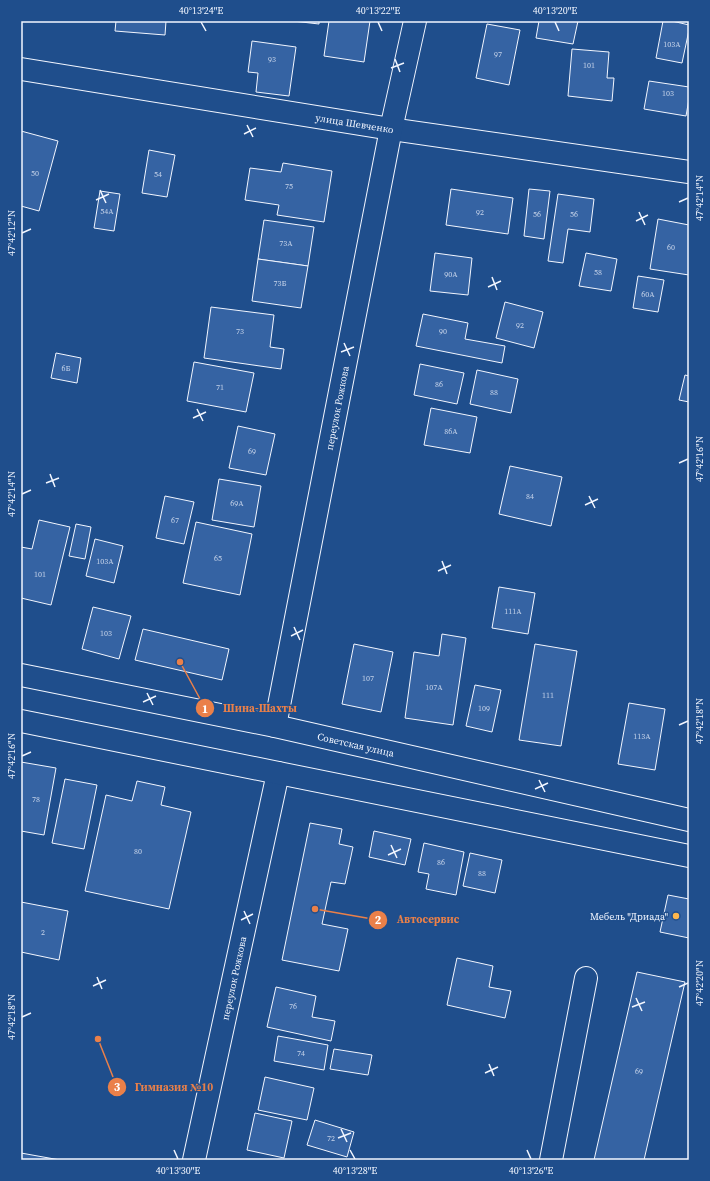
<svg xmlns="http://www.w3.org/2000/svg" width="710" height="1181" font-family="'Source Serif 4',serif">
  <rect width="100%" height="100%" fill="#1f4e8c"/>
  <!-- building -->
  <g fill="#3563a3" stroke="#f2f6ff">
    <polygon points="116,21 166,21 165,35 115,31"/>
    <polygon points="293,21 319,21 319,24"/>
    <polygon points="329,21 370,21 364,62 324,56"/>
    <polygon points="539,21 578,21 573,44 536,38"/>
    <polygon points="663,21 672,21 689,25 689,30 682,63 656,58"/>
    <polygon points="487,24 520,30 509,85 476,78"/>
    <polygon points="252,41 296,47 289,96 256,92 258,73 248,72"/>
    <polygon points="572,49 609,52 607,78 614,78 612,101 568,96"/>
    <polygon points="649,81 689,87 689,99 686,116 644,109"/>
    <polygon points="21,131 58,141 39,211 21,206"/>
    <polygon points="149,150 175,155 167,197 142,193"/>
    <polygon points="283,163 332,171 324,222 277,215 279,205 245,200 250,168 281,172"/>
    <polygon points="451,189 513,198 508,234 446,225"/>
    <polygon points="529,189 550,191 544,239 524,236"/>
    <polygon points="100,191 120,194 114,231 94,228"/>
    <polygon points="558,194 594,199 590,232 568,229 563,263 548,261"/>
    <polygon points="658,219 689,225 689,275 650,269"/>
    <polygon points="264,220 314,227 308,266 258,259"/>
    <polygon points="435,253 472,258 468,295 430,291"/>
    <polygon points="586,253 617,259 611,291 579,286"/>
    <polygon points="258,259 308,266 301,308 252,301"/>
    <polygon points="638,276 664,280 658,312 633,308"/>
    <polygon points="505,302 543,312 534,348 496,338"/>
    <polygon points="211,307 274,315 270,347 284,349 281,369 204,358"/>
    <polygon points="423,314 468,323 465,339 505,346 502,363 416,346"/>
    <polygon points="56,353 81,358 77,383 51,378"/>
    <polygon points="194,362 254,373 246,412 187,401"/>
    <polygon points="420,364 464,373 457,404 414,395"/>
    <polygon points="477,370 518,379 511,413 470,404"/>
    <polygon points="685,375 689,376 689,402 679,400"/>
    <polygon points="431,408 477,417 470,453 424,445"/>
    <polygon points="238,426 275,434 266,475 229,468"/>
    <polygon points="510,466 562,477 551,526 499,514"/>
    <polygon points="219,479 261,486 254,527 212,520"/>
    <polygon points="165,496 194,502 184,544 156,538"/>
    <polygon points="39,520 70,527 51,605 21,598 21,547 32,549"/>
    <polygon points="196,522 252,534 240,595 183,583"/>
    <polygon points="76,524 91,527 85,559 69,556"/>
    <polygon points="95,539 123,546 114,583 86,576"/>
    <polygon points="499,587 535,593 528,634 492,628"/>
    <polygon points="93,607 131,616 119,659 82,649"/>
    <polygon points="143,629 229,649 222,680 135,660"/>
    <polygon points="442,634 466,638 453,725 405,718 414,652 439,656"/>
    <polygon points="354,644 393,652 381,712 342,704"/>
    <polygon points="535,644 577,651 561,746 519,740"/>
    <polygon points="475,685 501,690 492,732 466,726"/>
    <polygon points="629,703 665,709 655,770 618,764"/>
    <polygon points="21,762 56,768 44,835 21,831"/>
    <polygon points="65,779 97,785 84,849 52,843"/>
    <polygon points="137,781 165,787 161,805 191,812 169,909 85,891 106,795 132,801"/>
    <polygon points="310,823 342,829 339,844 353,847 345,884 331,882 322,924 348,929 339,971 282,960"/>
    <polygon points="374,831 411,839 405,865 369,857"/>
    <polygon points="424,843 464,852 456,895 426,889 429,874 418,872"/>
    <polygon points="470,853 502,860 495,893 463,886"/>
    <polygon points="668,895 689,899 689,938 660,932"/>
    <polygon points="21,902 68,911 59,960 21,952"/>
    <polygon points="457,958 493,966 489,987 511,991 505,1018 447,1005"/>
    <polygon points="637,972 685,982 644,1160 594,1160"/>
    <polygon points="276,987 316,996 312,1017 335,1021 331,1041 267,1027"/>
    <polygon points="278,1036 328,1045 324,1070 274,1061"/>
    <polygon points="334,1049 372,1055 368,1075 330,1069"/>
    <polygon points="265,1077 314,1088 307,1120 258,1110"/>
    <polygon points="255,1113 292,1121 284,1158 247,1150"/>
    <polygon points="315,1120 354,1132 347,1157 307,1145"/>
    <polygon points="21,1153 60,1160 21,1160"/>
  </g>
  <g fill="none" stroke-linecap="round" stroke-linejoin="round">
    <!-- minor casing -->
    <g stroke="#f2f6ff" stroke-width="24">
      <g id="minor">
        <path id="s1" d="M 21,69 L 391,129 L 689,172"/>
        <path id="s2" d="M 275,726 L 391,129 L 415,21"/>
        <path id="s3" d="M 194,1160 L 278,773"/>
        <polyline points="551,1160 586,978"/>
      </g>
    </g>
    <!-- major casing -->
    <g stroke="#f2f6ff" stroke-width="24">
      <g id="major">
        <path id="s4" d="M 21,675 L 275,726 L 689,820"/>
        <polyline points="21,721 689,856"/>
      </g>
    </g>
    <!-- minor -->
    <use href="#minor" stroke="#1f4e8c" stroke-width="22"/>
    <!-- major -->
    <use href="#major" stroke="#1f4e8c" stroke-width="22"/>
  </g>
  <!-- ticks -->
  <path fill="none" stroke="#f2f6ff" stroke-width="1.5" d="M 201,22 L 206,31M 378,22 L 382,31M 555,22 L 559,31M 395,59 L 400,72M 391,68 L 404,63M 247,125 L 253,137M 244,134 L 256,128M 100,190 L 106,203M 96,200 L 109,194M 679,202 L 688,198M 639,212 L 645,225M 636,221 L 648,215M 22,233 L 31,229M 492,277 L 497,290M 488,287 L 501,281M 344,343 L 350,356M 341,352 L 354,347M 197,409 L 203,421M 193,418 L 206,412M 679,463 L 688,459M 50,474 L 55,487M 46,483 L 59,478M 22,494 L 31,490M 589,496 L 595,508M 585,505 L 598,499M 442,561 L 447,574M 438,571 L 451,565M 294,627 L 300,640M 291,636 L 303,630M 147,693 L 153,705M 143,702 L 156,696M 679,725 L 688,721M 22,756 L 31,752M 539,780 L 545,792M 535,789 L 548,783M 391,845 L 397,858M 388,855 L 401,849M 244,911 L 250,924M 241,920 L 253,914M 97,977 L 102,989M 93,986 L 106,980M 679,987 L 688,983M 636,998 L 642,1011M 632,1007 L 645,1002M 22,1017 L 31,1013M 489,1064 L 494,1076M 485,1073 L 498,1067M 341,1129 L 347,1142M 338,1138 L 351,1133M 174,1150 L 178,1159M 350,1150 L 355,1159M 527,1150 L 531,1159"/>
  <!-- markers -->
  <circle fill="#ffb74d" stroke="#1f4e8c" stroke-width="1.5" cx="676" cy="916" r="4"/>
  <g text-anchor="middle" stroke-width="3" stroke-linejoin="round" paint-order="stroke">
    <!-- number labels -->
    <g font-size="8" fill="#c3d1e8">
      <text x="672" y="47">103А</text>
      <text x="498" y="57">97</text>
      <text x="272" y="62">93</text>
      <text x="589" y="68">101</text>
      <text x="668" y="96">103</text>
      <text x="35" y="176">50</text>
      <text x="158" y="177">54</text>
      <text x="289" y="189">75</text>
      <text x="107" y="214">54А</text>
      <text x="480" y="215">92</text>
      <text x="537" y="217">56</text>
      <text x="574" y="217">56</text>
      <text x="286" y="246">73А</text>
      <text x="671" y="250">60</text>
      <text x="598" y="275">58</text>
      <text x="451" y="277">90А</text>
      <text x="280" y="286">73Б</text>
      <text x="648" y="297">60А</text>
      <text x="520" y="328">92</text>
      <text x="240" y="334">73</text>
      <text x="443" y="334">90</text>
      <text x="66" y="371">6Б</text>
      <text x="439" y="387">86</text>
      <text x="220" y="390">71</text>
      <text x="494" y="395">88</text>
      <text x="451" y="434">86А</text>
      <text x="252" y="454">69</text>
      <text x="530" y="499">84</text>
      <text x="237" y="506">69А</text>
      <text x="175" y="523">67</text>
      <text x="218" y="561">65</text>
      <text x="105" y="564">103А</text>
      <text x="40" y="577">101</text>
      <text x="513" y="614">111А</text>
      <text x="106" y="636">103</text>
      <text x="368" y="681">107</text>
      <text x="434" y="690">107А</text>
      <text x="548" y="698">111</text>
      <text x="484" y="711">109</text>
      <text x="642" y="739">113А</text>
      <text x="36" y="802">78</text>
      <text x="138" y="854">80</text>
      <text x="441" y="865">86</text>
      <text x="482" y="876">88</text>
      <text x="43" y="935">2</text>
      <text x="293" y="1009">76</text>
      <text x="301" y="1056">74</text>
      <text x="639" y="1074">69</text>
      <text x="331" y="1141">72</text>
    </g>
    <!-- street labels -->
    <g font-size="10" fill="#f2f6ff" stroke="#1f4e8c">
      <text dy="4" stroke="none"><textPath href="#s1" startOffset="338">улица Шевченко</textPath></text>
      <text dy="4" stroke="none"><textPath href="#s2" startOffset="324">переулок Рожкова</textPath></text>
      <text dy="4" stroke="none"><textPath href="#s4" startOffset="342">Советская улица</textPath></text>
      <text dy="4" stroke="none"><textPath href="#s3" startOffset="186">переулок Рожкова</textPath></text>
    </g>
    <!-- poi labels -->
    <g font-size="10" fill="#f2f6ff" stroke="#1f4e8c" text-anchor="end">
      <text x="668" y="920">Мебель "Дриада"</text>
    </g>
  </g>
  <!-- callouts -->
  <path fill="none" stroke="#ea8049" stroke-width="1.5" d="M180 662L205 708M315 909L378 920M98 1039L117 1087"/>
  <g fill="#ea8049" stroke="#1f4e8c" stroke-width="1.5">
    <circle cx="180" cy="662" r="4"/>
    <circle cx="315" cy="909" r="4"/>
    <circle cx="98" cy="1039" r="4"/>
    <circle cx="205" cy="708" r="10"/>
    <circle cx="378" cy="920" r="10"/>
    <circle cx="117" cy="1087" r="10"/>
  </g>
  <g font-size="12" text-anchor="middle" font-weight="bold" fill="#fff">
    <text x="205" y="713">1</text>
    <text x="378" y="924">2</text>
    <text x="117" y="1091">3</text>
  </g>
  <g font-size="11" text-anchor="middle" font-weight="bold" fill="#ea8049" stroke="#1f4e8c" stroke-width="3" stroke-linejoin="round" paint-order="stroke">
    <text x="260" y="712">Шина-Шахты</text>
    <text x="428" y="923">Автосервис</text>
    <text x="174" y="1091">Гимназия №10</text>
  </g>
  <!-- border -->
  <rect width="710" height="1181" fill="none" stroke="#1f4e8c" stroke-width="44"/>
  <rect x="22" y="22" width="666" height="1137" fill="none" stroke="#f2f6ff" stroke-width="1.5"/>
  <g font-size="10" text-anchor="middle" fill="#f2f6ff">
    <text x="201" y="14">40°13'24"E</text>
    <text x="378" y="14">40°13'22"E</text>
    <text x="555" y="14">40°13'20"E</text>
    <text transform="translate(699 198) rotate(-90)" y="4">47°42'14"N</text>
    <text transform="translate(11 233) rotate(-90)" y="4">47°42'12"N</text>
    <text transform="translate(699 459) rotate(-90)" y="4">47°42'16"N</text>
    <text transform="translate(11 494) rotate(-90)" y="4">47°42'14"N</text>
    <text transform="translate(699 721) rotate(-90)" y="4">47°42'18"N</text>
    <text transform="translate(11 756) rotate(-90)" y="4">47°42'16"N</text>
    <text transform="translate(699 983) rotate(-90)" y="4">47°42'20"N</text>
    <text transform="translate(11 1017) rotate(-90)" y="4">47°42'18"N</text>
    <text x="178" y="1174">40°13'30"E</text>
    <text x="355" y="1174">40°13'28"E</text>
    <text x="531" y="1174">40°13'26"E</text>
  </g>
</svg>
